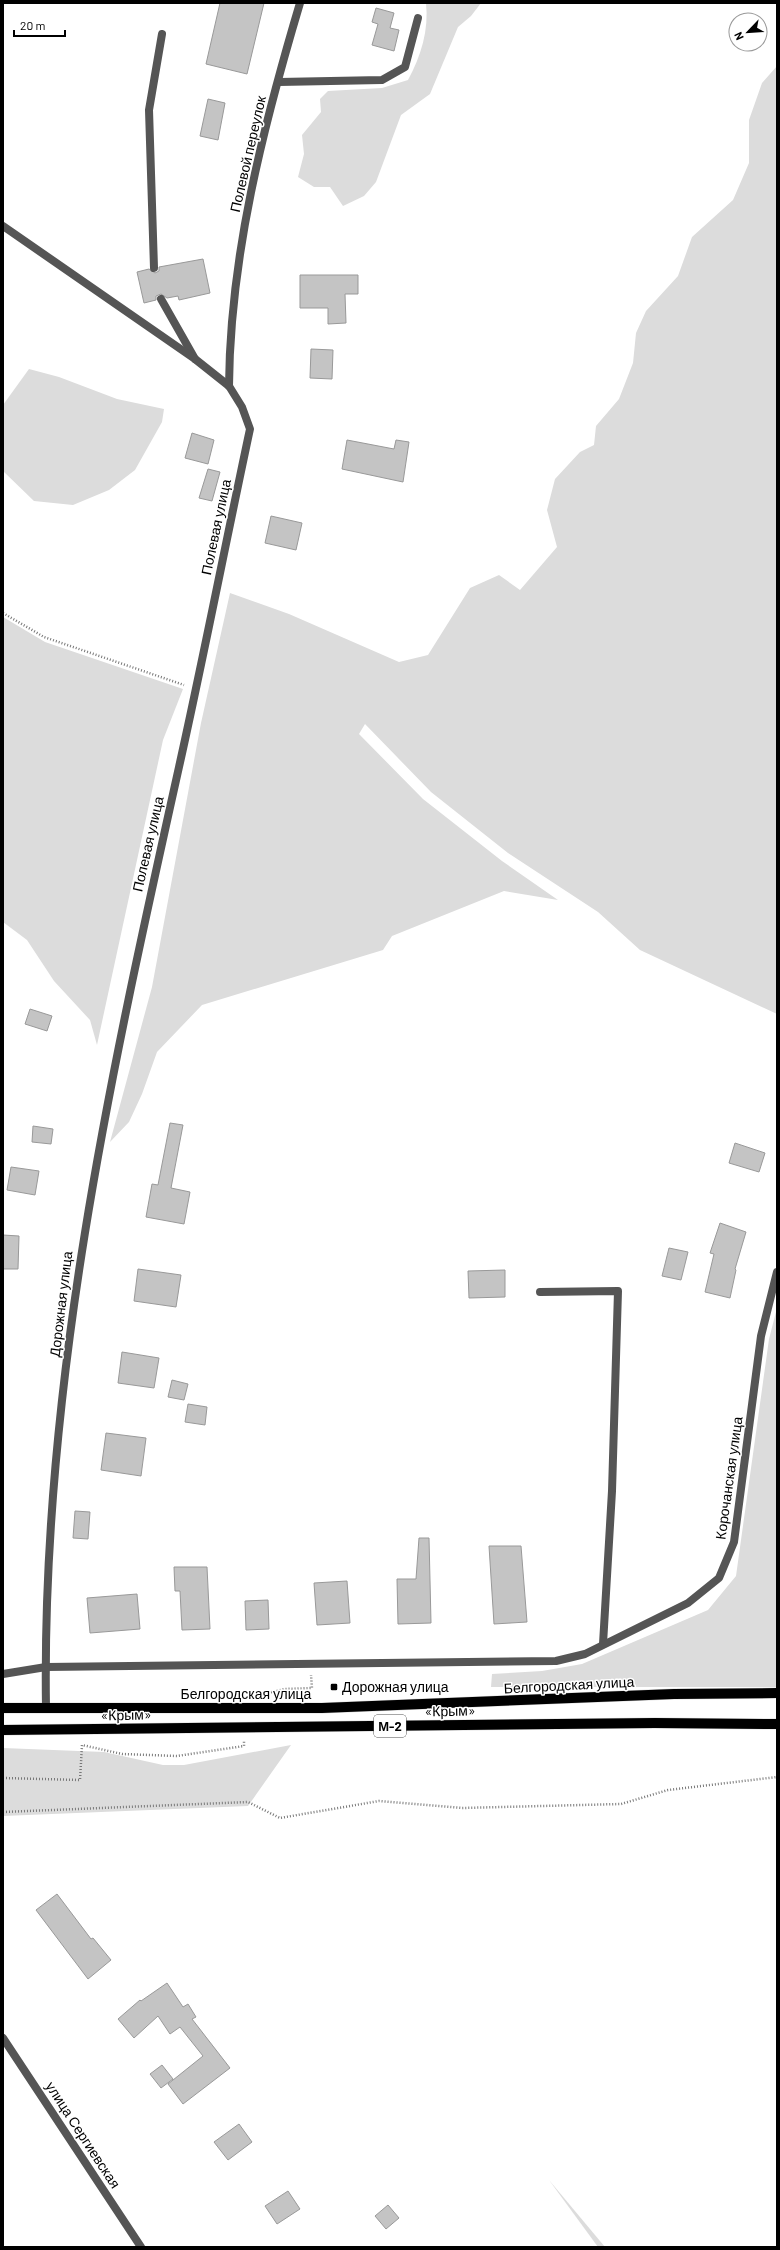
<svg xmlns="http://www.w3.org/2000/svg" width="780" height="2250" font-family="Barlow,sans-serif">
  <rect width="100%" height="100%" fill="#fff"/>
  <!-- green -->
  <g fill="#dcdcdc">
    <path d="M 426,3 L 481,3 L 471,16 L 458,27 L 430,94 L 401,115 L 376,182 L 364,196 L 343,206 L 330,187 L 314,187 L 298,177 L 304,154 L 302,135 L 321,112 L 320,99 L 328,91 L 382,88 L 408,80 C 421,56 429,30 426,3 Z"/>
    <polygon points="777,66 777,1014 640,950 598,912 508,853 431,792 365,724 359,734 423,799 502,861 558,900 504,891 392,936 383,950 202,1005 157,1052 142,1094 129,1122 110,1142 152,987 201,723 230,593 289,614 399,662 428,655 470,588 499,575 520,590 557,547 547,510 555,479 580,452 594,445 596,426 619,399 633,363 636,333 646,311 678,276 692,237 733,200 749,163 749,120 762,83"/>
    <polygon points="29,369 59,377 117,399 164,409 162,422 135,470 109,490 73,505 34,501 3,471 3,405"/>
    <polygon points="3,617 45,642 183,689 163,740 97,1045 90,1020 54,981 27,940 3,922"/>
    <polygon points="777,1308 777,1687 491,1687 492,1674 542,1671 582,1664 708,1610 736,1576 769,1339"/>
    <polygon points="291,1745 248,1806 3,1816 3,1748 104,1752 163,1765 184,1765"/>
    <polygon points="549,2180 605,2247 598,2247"/>
  </g>
  <!-- building -->
  <g fill="#c4c4c4" stroke="#999">
    <polygon points="220,3 264,3 247,74 206,64"/>
    <polygon points="376,8 394,13 390,28 399,30 394,51 372,45 378,24 372,22"/>
    <polygon points="208,99 225,103 218,140 200,136"/>
    <polygon points="203,259 210,293 179,300 178,296 167,298 161,294 156,296 156,300 144,303 137,272 149,269 155,273 159,271 159,267"/>
    <polygon points="300,275 358,275 358,294 345,294 346,323 328,324 328,308 300,308"/>
    <polygon points="311,349 333,350 332,379 310,378"/>
    <polygon points="192,433 214,440 208,464 185,458"/>
    <polygon points="347,440 394,449 396,440 409,442 403,482 342,469"/>
    <polygon points="208,469 220,472 212,501 199,498"/>
    <polygon points="271,516 302,523 296,550 265,543"/>
    <polygon points="30,1009 52,1016 47,1031 25,1024"/>
    <polygon points="170,1123 183,1125 171,1188 190,1192 184,1224 146,1217 152,1184 158,1185"/>
    <polygon points="33,1126 53,1129 51,1144 32,1142"/>
    <polygon points="735,1143 765,1153 759,1172 729,1163"/>
    <polygon points="11,1167 39,1171 35,1195 7,1190"/>
    <polygon points="720,1223 746,1232 735,1269 736,1270 730,1298 705,1292 714,1254 710,1253"/>
    <polygon points="3,1235 19,1236 18,1269 3,1269"/>
    <polygon points="669,1248 688,1252 681,1280 662,1276"/>
    <polygon points="138,1269 181,1275 176,1307 134,1301"/>
    <polygon points="505,1270 505,1297 469,1298 468,1271"/>
    <polygon points="122,1352 159,1358 154,1388 118,1383"/>
    <polygon points="172,1380 188,1384 184,1400 168,1397"/>
    <polygon points="188,1404 207,1407 205,1425 185,1422"/>
    <polygon points="106,1433 146,1438 141,1476 101,1470"/>
    <polygon points="75,1511 90,1512 88,1539 73,1538"/>
    <polygon points="419,1538 429,1538 431,1623 398,1624 397,1579 416,1579"/>
    <polygon points="489,1546 521,1546 527,1622 494,1624"/>
    <polygon points="174,1567 207,1567 210,1629 182,1630 180,1591 175,1591"/>
    <polygon points="347,1581 350,1623 317,1625 314,1583"/>
    <polygon points="137,1594 140,1629 90,1633 87,1598"/>
    <polygon points="268,1600 269,1629 246,1630 245,1601"/>
    <polygon points="57,1894 91,1939 93,1938 111,1960 88,1979 36,1910"/>
    <polygon points="167,1983 183,2007 188,2004 196,2017 192,2019 230,2068 183,2104 168,2084 203,2056 180,2027 170,2034 158,2016 134,2038 118,2019 140,2000 141,2001"/>
    <polygon points="162,2065 173,2079 161,2088 150,2074"/>
    <polygon points="239,2124 252,2142 228,2160 214,2142"/>
    <polygon points="288,2191 300,2209 277,2224 265,2206"/>
    <polygon points="388,2205 399,2218 386,2229 375,2216"/>
  </g>
  <g fill="none" stroke-linecap="round" stroke-linejoin="round">
    <!-- primary casing -->
    <g stroke="#dbdbdb" stroke-width="11">
      <g id="primary">
        <polyline points="3,1708 322,1708 674,1694 777,1693"/>
        <polyline points="3,1730 655,1723 777,1724"/>
      </g>
    </g>
    <!-- path -->
    <g stroke="#777" stroke-width="2.5" stroke-dasharray="1 2" stroke-linecap="butt">
      <polyline points="3,613 44,637 184,685"/>
      <polyline points="268,1693 285,1689 312,1688 311,1675"/>
      <polyline points="3,1778 80,1780 82,1745 122,1754 177,1756 244,1746 244,1741"/>
      <polyline points="3,1812 248,1802 280,1818 379,1801 462,1808 621,1804 668,1790 777,1777"/>
    </g>
    <!-- lane -->
    <g stroke="#555" stroke-width="8">
      <polyline points="279,82 382,80 405,67 418,18"/>
      <polyline points="154,268 149,110 162,34"/>
      <polyline points="161,299 195,359"/>
      <polyline points="540,1292 618,1291 612,1491 603,1644"/>
    </g>
    <!-- street -->
    <g stroke="#555" stroke-width="8">
      <path d="M 3,226 L 195,359 L 229,386 L 242,407 L 250,429 C 226,541 204,655 179,767 C 110,1077 41,1389 46,1708"/>
      <path d="M 229,386 C 230,256 263,127 300,3"/>
      <polyline points="3,1674 46,1667 556,1661 585,1654 688,1603 719,1578 734,1542 761,1336 777,1272"/>
      <polyline points="3,2038 141,2247"/>
    </g>
    <!-- primary -->
    <use href="#primary" stroke="#000" stroke-width="10"/>
  </g>
  <!-- markers -->
  <rect fill="#000" stroke="#fff" stroke-width="1.5" x="330" y="1683" width="8" height="8" rx="2"/>
  <g text-anchor="middle" stroke-width="3" stroke-linejoin="round" paint-order="stroke">
    <!-- shield labels -->
    <rect fill="#fff" stroke="#4c4c4c" stroke-width="1" x="374" y="1715" width="32" height="22" rx="3"/>
    <g font-size="13" font-weight="bold" fill="#000">
      <text x="390" y="1731">М-2</text>
    </g>
    <!-- street labels -->
    <g font-size="14" fill="#000" stroke="#fff">
      <text transform="translate(248 154) rotate(-77)" y="5">Полевой переулок</text>
      <text transform="translate(216 527) rotate(-78)" y="5">Полевая улица</text>
      <text transform="translate(148 844) rotate(-77)" y="5">Полевая улица</text>
      <text transform="translate(61 1304) rotate(-83)" y="5">Дорожная улица</text>
      <text transform="translate(729 1478) rotate(-82)" y="5">Корочанская улица</text>
      <text transform="translate(569 1685) rotate(-3)" y="5">Белгородская улица</text>
      <text x="246" y="1699">Белгородская улица</text>
      <text transform="translate(450 1711) rotate(-1)" y="5">«Крым»</text>
      <text transform="translate(126 1715) rotate(-1)" y="5">«Крым»</text>
      <text transform="translate(83 2135) rotate(57)" y="5">улица Сергиевская</text>
    </g>
    <!-- poi labels -->
    <g font-size="14" fill="#000" stroke="#fff" text-anchor="start">
      <text x="342" y="1692">Дорожная улица</text>
    </g>
  </g>
  <!-- border -->
  <rect width="780" height="2250" fill="none" stroke="#000000" stroke-width="8"/>
  <!-- north arrow -->
  <g transform="translate(748 32) rotate(245)"><circle r="19" fill="#ffffff" stroke="#999999"/>
  <path d="M0-3L7 15L0 10L-7 15Z" fill="#000000"/>
  <text y="-6" font-size="11" font-weight="bold" text-anchor="middle" fill="#000000">N</text>
  </g>
  <!-- scale -->
  <path d="M14 30v6h51v-6" fill="none" stroke="#000000" stroke-width="2"/>
  <text x="20" y="30" font-size="12" fill="#000000" stroke="#ffffff" stroke-width="3" paint-order="stroke">20 m</text>
</svg>
